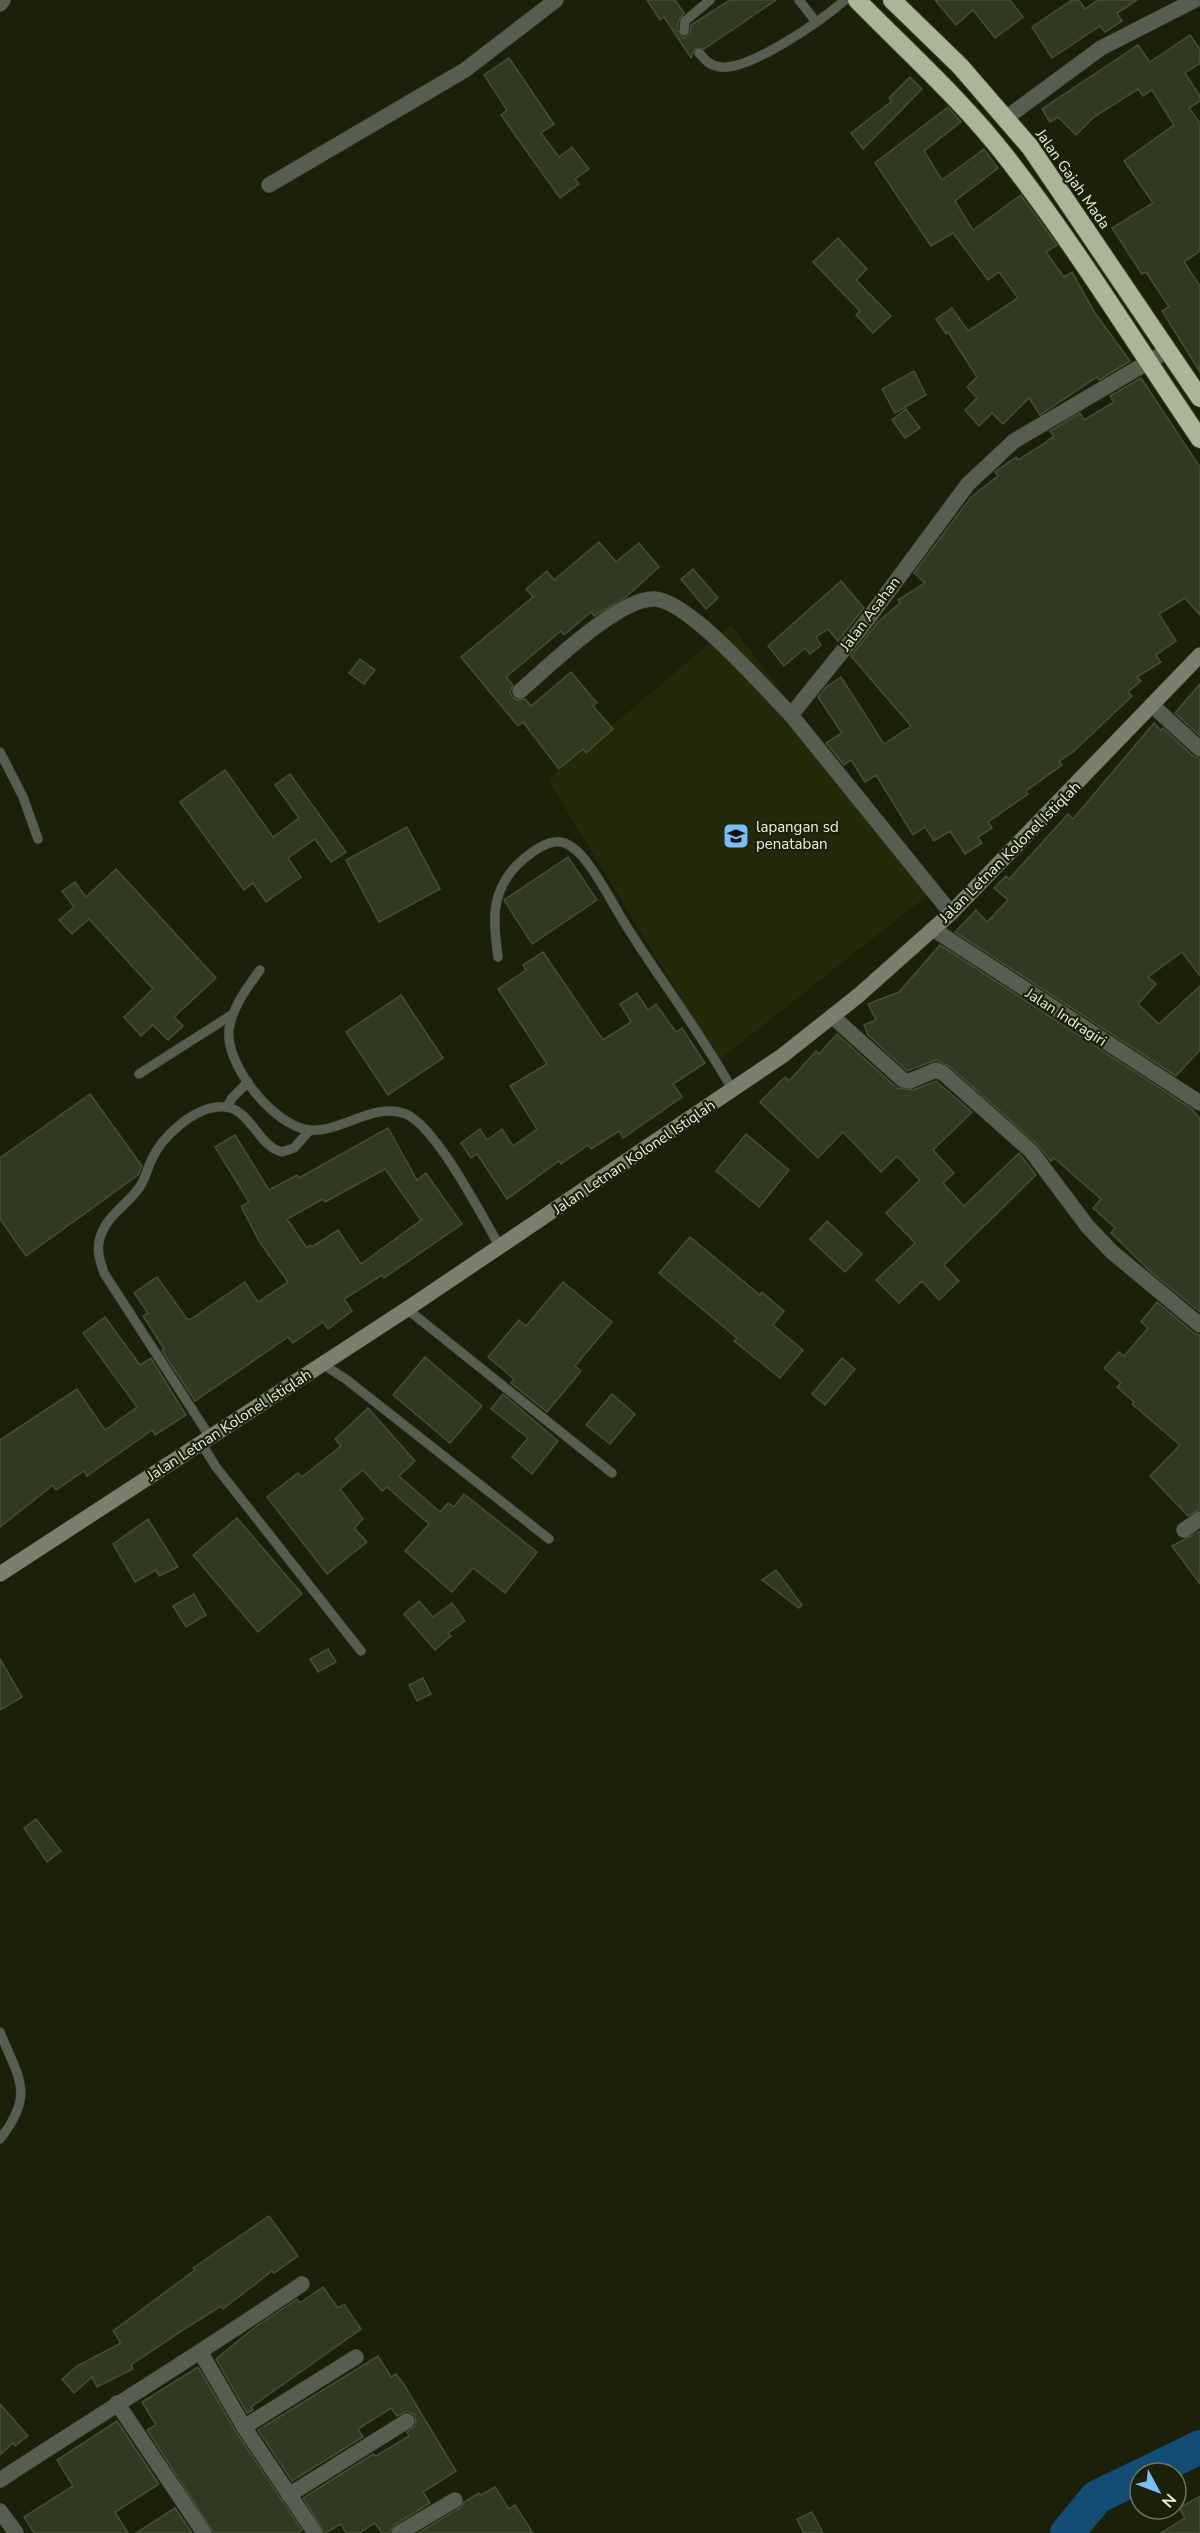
<svg xmlns="http://www.w3.org/2000/svg" width="1200" height="2533" font-family="'Nunito Sans',sans-serif">
  <rect width="100%" height="100%" fill="#1a2108"/>
  <!-- built -->
  <polygon fill="#222a0a" points="731,625 933,891 719,1060 548,780"/>
  <g fill="none" stroke-linecap="round" stroke-linejoin="round">
    <!-- river -->
    <g stroke="#134c75" stroke-width="34">
      <polyline points="1147,2473 1200,2447"/>
      <polyline points="1067,2533 1097,2497 1140,2476"/>
    </g>
  </g>
  <!-- building -->
  <g fill="#313920" stroke="#464e34" stroke-width="1.5" fill-rule="evenodd">
    <polygon points="647,0 675,0 684,13 679,20 677,30 684,38 690,34 691,25 730,0 776,0 704,49 695,48 691,58 664,17 660,20"/>
    <polygon points="935,0 1010,0 1023,17 995,38 973,10 956,25"/>
    <polygon points="1072,0 1079,0 1085,9 1098,0 1137,0 1117,13 1122,21 1105,32 1100,26 1052,58 1032,27"/>
    <polygon points="1190,35 1200,49 1200,63 1185,73 1200,96 1200,101 1189,108 1200,123 1200,251 1184,262 1200,286 1200,372 1162,311 1169,307 1146,272 1142,274 1112,228 1153,203 1124,161 1174,125 1152,90 1143,96 1138,89 1094,117 1076,135 1058,117 1050,122 1042,109 1138,45 1150,62"/>
    <polygon points="509,58 554,124 541,133 559,157 572,147 589,169 575,179 579,184 560,198 501,115 507,110 484,75"/>
    <polygon points="910,77 922,89 863,149 851,133 892,101 889,98"/>
    <polygon points="948,107 961,122 924,151 942,180 984,149 998,168 955,201 973,230 1021,195 1057,245 1046,252 1064,277 1072,272 1095,313 1130,361 1099,380 1097,377 1040,415 1029,398 1003,424 992,413 979,426 965,410 977,398 967,387 977,377 948,332 946,334 936,319 952,308 968,331 1018,298 999,272 988,280 953,233 931,246 875,163"/>
    <polygon points="838,238 867,269 856,280 891,316 873,333 856,315 860,311 813,262"/>
    <polygon points="914,371 926,395 895,413 882,389"/>
    <polygon points="1141,378 1200,467 1200,615 1185,598 1159,614 1176,641 1156,655 1161,662 1137,677 1141,681 1128,692 1132,696 1072,753 1059,761 1062,765 1026,791 1028,794 988,822 992,828 978,837 982,843 965,854 950,831 934,841 925,827 913,835 876,775 865,782 851,760 844,765 826,743 842,733 818,697 826,687 841,677 884,744 911,726 851,656 878,622 900,603 898,600 925,583 914,573 971,497 998,476 995,472 1016,457 1018,460 1042,445 1054,436 1050,431 1080,413 1084,420 1114,402 1110,396"/>
    <polygon points="906,409 920,428 905,438 892,420"/>
    <polygon points="599,542 616,562 639,543 659,567 626,597 594,616 591,612 564,635 561,631 506,677 513,685 510,692 512,697 517,700 525,699 531,706 571,672 597,703 593,706 613,729 586,753 583,749 559,769 523,722 518,726 461,657 533,597 526,589 547,571 554,580"/>
    <polygon points="693,569 718,598 706,609 681,579"/>
    <polygon points="841,581 864,608 838,641 828,629 816,637 821,645 810,654 805,648 784,666 768,646"/>
    <polygon points="360,659 375,670 364,684 349,673"/>
    <polygon points="1200,684 1200,736 1175,713"/>
    <polygon points="1154,723 1161,730 1163,728 1193,756 1200,759 1200,976 1182,952 1148,977 1156,984 1138,1004 1159,1024 1200,986 1200,1050 1176,1076 955,932 976,910 987,922 1008,900 994,888 1006,876 1009,879 1068,814 1073,819"/>
    <polygon points="225,770 273,837 299,818 275,785 290,774 346,852 331,862 315,839 288,858 301,877 266,902 253,883 244,890 180,802"/>
    <polygon points="407,827 440,889 379,922 346,860"/>
    <polygon points="568,857 597,900 532,944 504,900"/>
    <polygon points="116,869 216,978 174,1017 183,1026 168,1040 153,1025 141,1036 124,1017 153,989 89,919 72,934 59,920 74,907 62,891 75,882 86,897"/>
    <polygon points="940,945 1192,1109 1200,1119 1200,1312 1151,1272 1111,1233 1115,1228 1093,1208 1101,1199 1054,1158 1051,1161 1037,1144 949,1066 936,1060 907,1071 868,1035 864,1025 876,1020 868,1004 899,992"/>
    <polygon points="543,952 603,1040 631,1022 620,1004 637,993 648,1010 656,1004 676,1032 682,1028 705,1063 673,1084 682,1097 623,1138 619,1131 591,1149 588,1145 561,1164 559,1161 507,1199 477,1154 471,1158 461,1143 480,1129 487,1140 502,1129 513,1146 537,1129 510,1086 547,1064 498,989 526,970 523,965"/>
    <polygon points="401,995 443,1058 388,1095 346,1032"/>
    <polygon points="837,1034 897,1088 913,1090 936,1081 972,1112 933,1150 954,1173 943,1183 964,1206 1019,1153 1036,1175 944,1265 959,1281 939,1300 922,1281 899,1303 876,1280 915,1243 886,1213 920,1180 897,1156 881,1172 843,1132 818,1158 760,1102 785,1077 789,1081 816,1051 819,1054"/>
    <polygon points="90,1094 142,1166 138,1175 26,1256 0,1219 0,1158"/>
    <path d="M 388,1128 L 417,1180 L 426,1173 L 462,1224 L 384,1278 L 382,1275 L 344,1299 L 352,1311 L 328,1329 L 323,1322 L 293,1343 L 288,1337 L 195,1401 L 162,1351 L 164,1349 L 143,1316 L 148,1313 L 134,1293 L 157,1277 L 187,1319 L 191,1319 L 245,1282 L 258,1302 L 288,1282 L 259,1241 L 241,1206 L 249,1202 L 215,1147 L 235,1135 L 269,1190 L 297,1175 L 299,1178 ZM 385,1169 L 421,1220 L 361,1264 L 338,1230 L 312,1247 L 310,1245 L 307,1248 L 287,1219 L 323,1199 L 325,1202 Z"/>
    <polygon points="746,1134 789,1170 759,1207 716,1171"/>
    <polygon points="827,1221 862,1254 845,1272 810,1239"/>
    <polygon points="690,1237 760,1295 762,1292 784,1311 773,1325 803,1350 780,1378 734,1341 737,1338 659,1273"/>
    <polygon points="563,1282 612,1322 575,1366 581,1371 547,1412 511,1383 514,1379 488,1357 519,1320 526,1326"/>
    <polygon points="1157,1302 1194,1333 1200,1335 1200,1509 1188,1516 1150,1476 1180,1445 1132,1404 1134,1402 1117,1387 1121,1383 1104,1368 1119,1352 1124,1356 1148,1328 1141,1322"/>
    <polygon points="105,1317 140,1365 151,1358 186,1415 155,1435 152,1430 87,1476 84,1471 56,1490 53,1485 0,1527 0,1440 77,1389 105,1430 137,1407 83,1333"/>
    <polygon points="425,1357 482,1406 450,1443 393,1395"/>
    <polygon points="842,1358 855,1369 825,1405 812,1394"/>
    <polygon points="503,1394 558,1441 532,1474 512,1457 528,1438 491,1409"/>
    <polygon points="612,1394 635,1414 610,1444 586,1425"/>
    <polygon points="368,1408 415,1461 399,1476 440,1512 448,1503 454,1507 464,1494 537,1552 505,1593 473,1568 452,1592 405,1551 429,1524 387,1487 382,1491 363,1470 340,1489 363,1519 354,1528 367,1542 327,1574 267,1497 298,1473 302,1477 341,1446 335,1439"/>
    <polygon points="237,1518 302,1594 258,1632 193,1555"/>
    <polygon points="148,1519 178,1567 159,1576 156,1570 135,1582 113,1544"/>
    <polygon points="1200,1531 1200,1584 1172,1546"/>
    <polygon points="776,1570 802,1605 799,1608 762,1580"/>
    <polygon points="194,1594 206,1615 186,1627 173,1606"/>
    <polygon points="419,1601 433,1617 452,1603 465,1621 448,1633 451,1636 435,1650 404,1614"/>
    <polygon points="328,1649 336,1662 318,1672 310,1659"/>
    <polygon points="0,1659 22,1697 0,1710"/>
    <polygon points="423,1678 431,1694 417,1701 409,1685"/>
    <polygon points="36,1819 61,1851 47,1862 24,1828"/>
    <polygon points="269,2216 298,2256 274,2273 272,2271 223,2309 221,2306 186,2328 131,2365 133,2369 97,2387 92,2377 74,2393 62,2379 77,2366 121,2343 113,2331 195,2270 193,2268"/>
    <polygon points="323,2287 338,2308 344,2304 361,2329 251,2407 253,2410 247,2413 216,2359 254,2328 297,2299 300,2303"/>
    <polygon points="378,2356 391,2377 396,2374 403,2383 456,2471 423,2492 430,2503 394,2525 389,2533 382,2533 375,2523 359,2533 346,2533 341,2524 325,2533 303,2498 373,2454 376,2456 409,2436 407,2432 416,2425 415,2415 407,2411 397,2416 391,2408 358,2429 363,2437 292,2481 258,2430"/>
    <polygon points="198,2367 236,2432 302,2530 298,2533 214,2533 147,2430 156,2425 142,2402"/>
    <polygon points="0,2404 28,2436 15,2446 13,2443 0,2455"/>
    <polygon points="117,2421 159,2484 115,2512 128,2533 34,2533 24,2517 73,2486 57,2460"/>
    <polygon points="495,2487 509,2509 515,2505 533,2533 418,2533 460,2508 464,2502 479,2493 481,2495"/>
    <polygon points="1200,2496 1200,2533 1161,2533 1185,2518 1179,2508"/>
    <polygon points="175,2508 192,2533 136,2533 158,2519"/>
    <polygon points="812,2512 823,2533 804,2533 797,2519"/>
  </g>
  <g fill="none" stroke-linecap="round" stroke-linejoin="round">
    <!-- lane casing -->
    <g stroke="#373e26" stroke-width="10">
      <g id="lane">
        <polyline points="799,0 816,22"/>
        <polyline points="684,31 685,21 710,0"/>
        <path d="M 699,53 C 705,60 710,66 721,67 C 751,70 822,20 845,0"/>
        <polyline points="0,752 23,797 38,839"/>
        <path d="M 498,957 C 493,921 490,892 518,864 C 529,854 549,837 565,843 C 573,847 581,854 586,861 C 604,884 617,913 634,938 C 667,989 704,1038 733,1091"/>
        <path d="M 260,970 C 247,988 232,1007 229,1030 C 225,1065 274,1126 309,1130 C 341,1133 375,1101 406,1114 C 437,1128 482,1216 500,1247"/>
        <polyline points="139,1074 233,1014"/>
        <polyline points="227,1107 232,1098 248,1082"/>
        <polyline points="407,1309 612,1473"/>
        <polyline points="321,1363 347,1380 549,1539"/>
        <path d="M 210,1437 L 104,1273 C 100,1261 96,1250 100,1238 C 106,1216 126,1206 139,1188 C 145,1180 147,1169 152,1159 C 162,1137 192,1109 218,1107 C 251,1104 255,1145 282,1152 L 294,1148 L 310,1130"/>
        <polyline points="201,1443 216,1467 361,1651"/>
        <path d="M 0,2032 C 18,2078 36,2093 0,2139"/>
      </g>
    </g>
    <!-- street casing -->
    <g stroke="#373e26" stroke-width="16">
      <g id="street">
        <polyline points="0,4 3,0"/>
        <polyline points="1006,118 1101,48 1195,0"/>
        <polyline points="269,185 465,70 556,0"/>
        <path d="M 520,691 C 548,667 618,598 654,599 C 689,600 765,689 791,715"/>
        <polyline points="1153,706 1200,749"/>
        <polyline points="951,913 791,715 862,627 968,484 1014,441 1167,351"/>
        <polyline points="933,929 1200,1103"/>
        <polyline points="832,1016 903,1080 910,1081 936,1070 943,1073 1031,1151 1088,1227 1112,1252 1200,1325"/>
        <polyline points="1184,1530 1200,1519"/>
        <polyline points="201,2353 244,2427 315,2533"/>
        <polyline points="117,2403 204,2533"/>
        <polyline points="244,2427 356,2357"/>
        <path d="M 0,2480 C 100,2414 203,2352 302,2284"/>
        <polyline points="289,2495 407,2421"/>
        <polyline points="0,2511 16,2533"/>
        <polyline points="399,2533 455,2500"/>
      </g>
    </g>
    <!-- secondary casing -->
    <g stroke="#373e26" stroke-width="16">
      <polyline id="secondary" points="0,1574 407,1309 782,1056 859,995 951,913 1200,655"/>
    </g>
    <!-- highway casing -->
    <g stroke="#373e26" stroke-width="20">
      <g id="highway">
        <path d="M 857,0 C 907,51 963,101 1007,158 C 1077,248 1136,345 1200,439"/>
        <polyline points="892,0 960,66 1030,147 1200,398"/>
      </g>
    </g>
    <!-- lane -->
    <use href="#lane" stroke="#585d51" stroke-width="9"/>
    <!-- street -->
    <use href="#street" stroke="#585d51" stroke-width="15"/>
    <!-- secondary -->
    <use href="#secondary" stroke="#7a806d" stroke-width="15"/>
    <!-- highway -->
    <use href="#highway" stroke="#abb597" stroke-width="18"/>
  </g>
  <!-- icons -->
  <defs>
    <g id="school-square" transform="scale(1.35)"><rect x="-9" y="-9" width="18" height="18" rx="4" fill="#7abef8" stroke="#1a2108"/><path d="M0-5L7-2L0 1L-7-2ZM-4 1L0 2.5L4 1V4Q0 6-4 4Z" fill="#111"/></g>
  </defs>
  <g fill-rule="evenodd">
    <use href="#school-square" x="736" y="836"/>
  </g>
  <g text-anchor="middle" stroke-width="4.5" stroke-linejoin="round" paint-order="stroke">
    <!-- street labels -->
    <g font-size="15" fill="#ebf0e1" stroke="#1a2108">
      <text transform="translate(1073 179) rotate(55)" y="5">Jalan Gajah Mada</text>
      <text transform="translate(870 614) rotate(-53)" y="5">Jalan Asahan</text>
      <text transform="translate(1010 852) rotate(-45)" y="5">Jalan Letnan Kolonel Istiqlah</text>
      <text transform="translate(1066 1017) rotate(33)" y="5">Jalan Indragiri</text>
      <text transform="translate(634 1157) rotate(-34)" y="5">Jalan Letnan Kolonel Istiqlah</text>
      <text transform="translate(229 1425) rotate(-33)" y="5">Jalan Letnan Kolonel Istiqlah</text>
    </g>
    <!-- poi labels -->
    <g font-size="15" fill="#ebf0e1" stroke="#1a2108" text-anchor="start">
      <text x="756" y="832">lapangan sd<tspan x="756" dy="17">penataban</tspan></text>
    </g>
  </g>
  <!-- north arrow -->
  <g transform="translate(1158 2491) rotate(131)"><circle r="28" fill="#1a2108" stroke="#6e745f" stroke-width="1.5"/>
  <path d="M0-4.5L10 22L0 15L-10 22Z" fill="#7abef8"/>
  <text y="-9" font-size="16" font-weight="bold" text-anchor="middle" fill="#ebf0e1">N</text>
  </g>
</svg>
